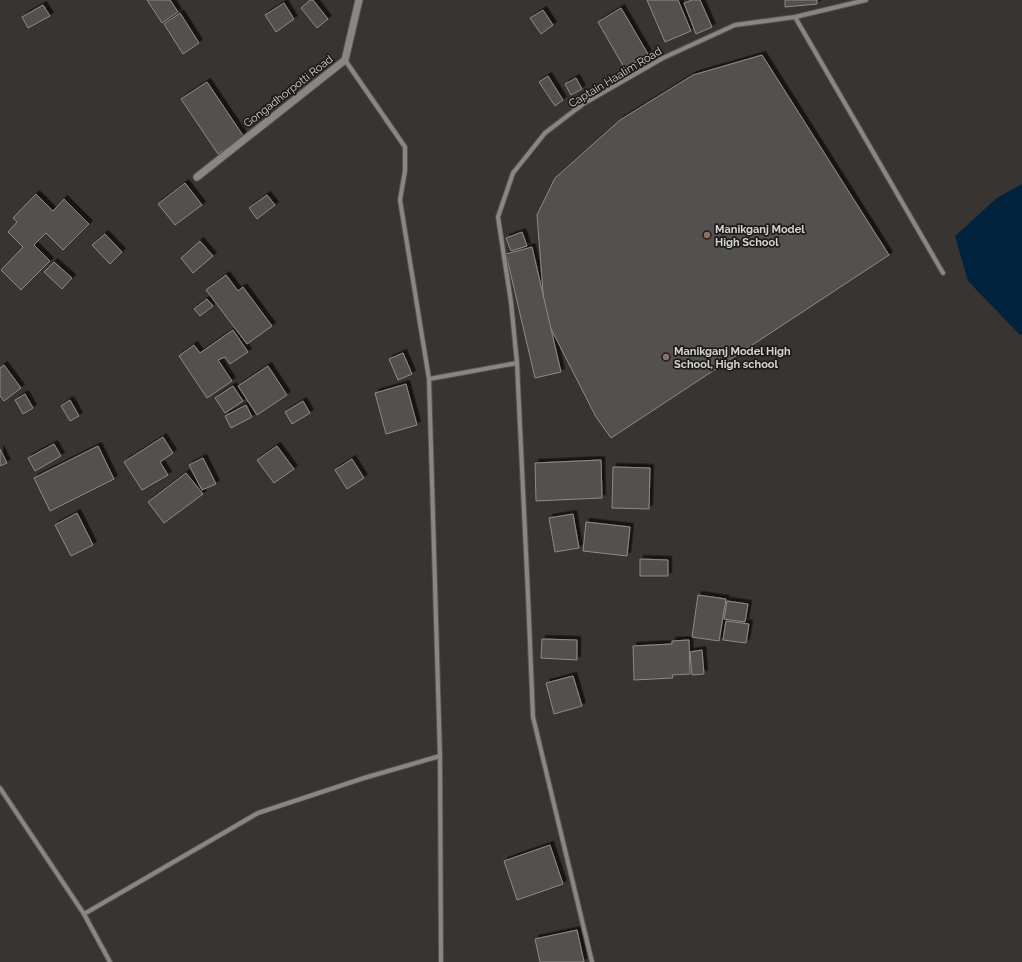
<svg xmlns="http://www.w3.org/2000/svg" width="1022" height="962" font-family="Raleway,sans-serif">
  <defs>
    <filter id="shadow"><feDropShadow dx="3.5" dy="-3.5" stdDeviation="0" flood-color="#0009"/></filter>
  </defs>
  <rect width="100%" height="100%" fill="#373432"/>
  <!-- water -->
  <polygon fill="#01233d" points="1022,184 1022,334 1020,335 968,281 955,236 997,198"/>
  <!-- building -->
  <g fill="#53514f" stroke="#8d8a88" filter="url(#shadow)">
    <polygon points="147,0 170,0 178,12 162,23"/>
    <polygon points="310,0 313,0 328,19 317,28 301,8"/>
    <polygon points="647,0 678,0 691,31 665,42"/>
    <polygon points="692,0 700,0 712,27 696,34 684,3"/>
    <polygon points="785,0 817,0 817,4 785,7"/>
    <polygon points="284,3 294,19 276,32 265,15"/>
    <polygon points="43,5 50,16 28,28 22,17"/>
    <polygon points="621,8 648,54 625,69 598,22"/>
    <polygon points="543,10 553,25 541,34 530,18"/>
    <polygon points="180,13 199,43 183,54 164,24"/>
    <polygon points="762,55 889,255 611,438 596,417 545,317 537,215 555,178 620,120 693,75"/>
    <polygon points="548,76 563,100 555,106 539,82"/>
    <polygon points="576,78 582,89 571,95 565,84"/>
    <polygon points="207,82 244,137 218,154 181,99"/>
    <polygon points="185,183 202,205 175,225 158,204"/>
    <polygon points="36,194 53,211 64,199 89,224 63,250 46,233 34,245 50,261 21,290 1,270 23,247 8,232 17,222 13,218"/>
    <polygon points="267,195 275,205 257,219 249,208"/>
    <polygon points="522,232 527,246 511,251 506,238"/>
    <polygon points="105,234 122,252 110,264 92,245"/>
    <polygon points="200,241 213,256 193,273 181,258"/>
    <polygon points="532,247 561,372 535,378 506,254"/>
    <polygon points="54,262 72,278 62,289 44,272"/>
    <polygon points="226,275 238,291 243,287 272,326 247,344 206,290"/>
    <polygon points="207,299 213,306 200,316 194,309"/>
    <polygon points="233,330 248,352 230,364 225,357 218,360 232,381 207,398 179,356 194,345 200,353"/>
    <polygon points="403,353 412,374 398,380 389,359"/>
    <polygon points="4,365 21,388 4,401 0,396 0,368"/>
    <polygon points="268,366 287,395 257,415 238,386"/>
    <polygon points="406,384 417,425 386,434 375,393"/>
    <polygon points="233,386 243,401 225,413 215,398"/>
    <polygon points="25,394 33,408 23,414 15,400"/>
    <polygon points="70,400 79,416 70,421 61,406"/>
    <polygon points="303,401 310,413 292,424 285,412"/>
    <polygon points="246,405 252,417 231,428 225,416"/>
    <polygon points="163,437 173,453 160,462 168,475 142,490 124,462"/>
    <polygon points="54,444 61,456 35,471 28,458"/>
    <polygon points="98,446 114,479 50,511 34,478"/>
    <polygon points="277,446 294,469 274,483 257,460"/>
    <polygon points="0,449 7,463 0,466"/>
    <polygon points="203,458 216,484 202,490 189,465"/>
    <polygon points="352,459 364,478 347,489 335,470"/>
    <polygon points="601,460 602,498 536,501 535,463"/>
    <polygon points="613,467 650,468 649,509 612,508"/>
    <polygon points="186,473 203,494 164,523 148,502"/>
    <polygon points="77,513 93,545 71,556 55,525"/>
    <polygon points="573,514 579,548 555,552 549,518"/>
    <polygon points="586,522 630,527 627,556 583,551"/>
    <polygon points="640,559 668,560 668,576 640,576"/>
    <polygon points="698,595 726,599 719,641 692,637"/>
    <polygon points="727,601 748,604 745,622 724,619"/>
    <polygon points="726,621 749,624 746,643 723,640"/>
    <polygon points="542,639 577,640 577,660 541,658"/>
    <polygon points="689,640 690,674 672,675 673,678 634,680 633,646 672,644 672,641"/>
    <polygon points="702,650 704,674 692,675 690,652"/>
    <polygon points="573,676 582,706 554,714 546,683"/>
    <polygon points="550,845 563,884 517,900 504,861"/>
    <polygon points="577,930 584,962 540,962 535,939"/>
  </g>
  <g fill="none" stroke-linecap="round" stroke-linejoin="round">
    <!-- minor casing -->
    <g stroke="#555351" stroke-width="6">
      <g id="minor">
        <polyline points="795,17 943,273"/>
        <polyline points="345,60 405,147 405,171 400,200 429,379 440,756 441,962"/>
        <polyline points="429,379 517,363"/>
        <polyline points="0,788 84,914 110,962"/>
        <polyline points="84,914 258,813 364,778 440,756"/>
        <polyline points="592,962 533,717 528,595 517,363 511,302 498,217 513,173 545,133 583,104 663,58 735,25 795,17 866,0"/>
      </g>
    </g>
    <!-- tertiary casing -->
    <g stroke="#555351" stroke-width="9">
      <polyline id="tertiary" points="197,177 345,60 359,0"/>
    </g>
    <!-- minor -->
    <use href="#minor" stroke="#898684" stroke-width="4"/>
    <!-- tertiary -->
    <use href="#tertiary" stroke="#898684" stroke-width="7"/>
  </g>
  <!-- markers -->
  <g fill="#8d6e63" stroke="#1d1c1b" stroke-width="1.5">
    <circle cx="707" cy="235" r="4"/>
    <circle cx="666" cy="357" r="4"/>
  </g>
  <g text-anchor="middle" stroke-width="3.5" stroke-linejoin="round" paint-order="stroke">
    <!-- street labels -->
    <g font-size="11" fill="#d4d3d1" stroke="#1d1c1b">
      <text transform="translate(615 77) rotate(-31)" y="4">Captain Haalim Road</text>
      <text transform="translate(288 91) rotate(-38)" y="4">Gongadhorpotti Road</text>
    </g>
    <!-- poi labels -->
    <g font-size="11" font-weight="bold" fill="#d4d3d1" stroke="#1d1c1b" text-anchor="start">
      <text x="715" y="233">Manikganj Model<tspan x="715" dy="13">High School</tspan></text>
      <text x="674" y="355">Manikganj Model High<tspan x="674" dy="13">School, High school</tspan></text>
    </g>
  </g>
</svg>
